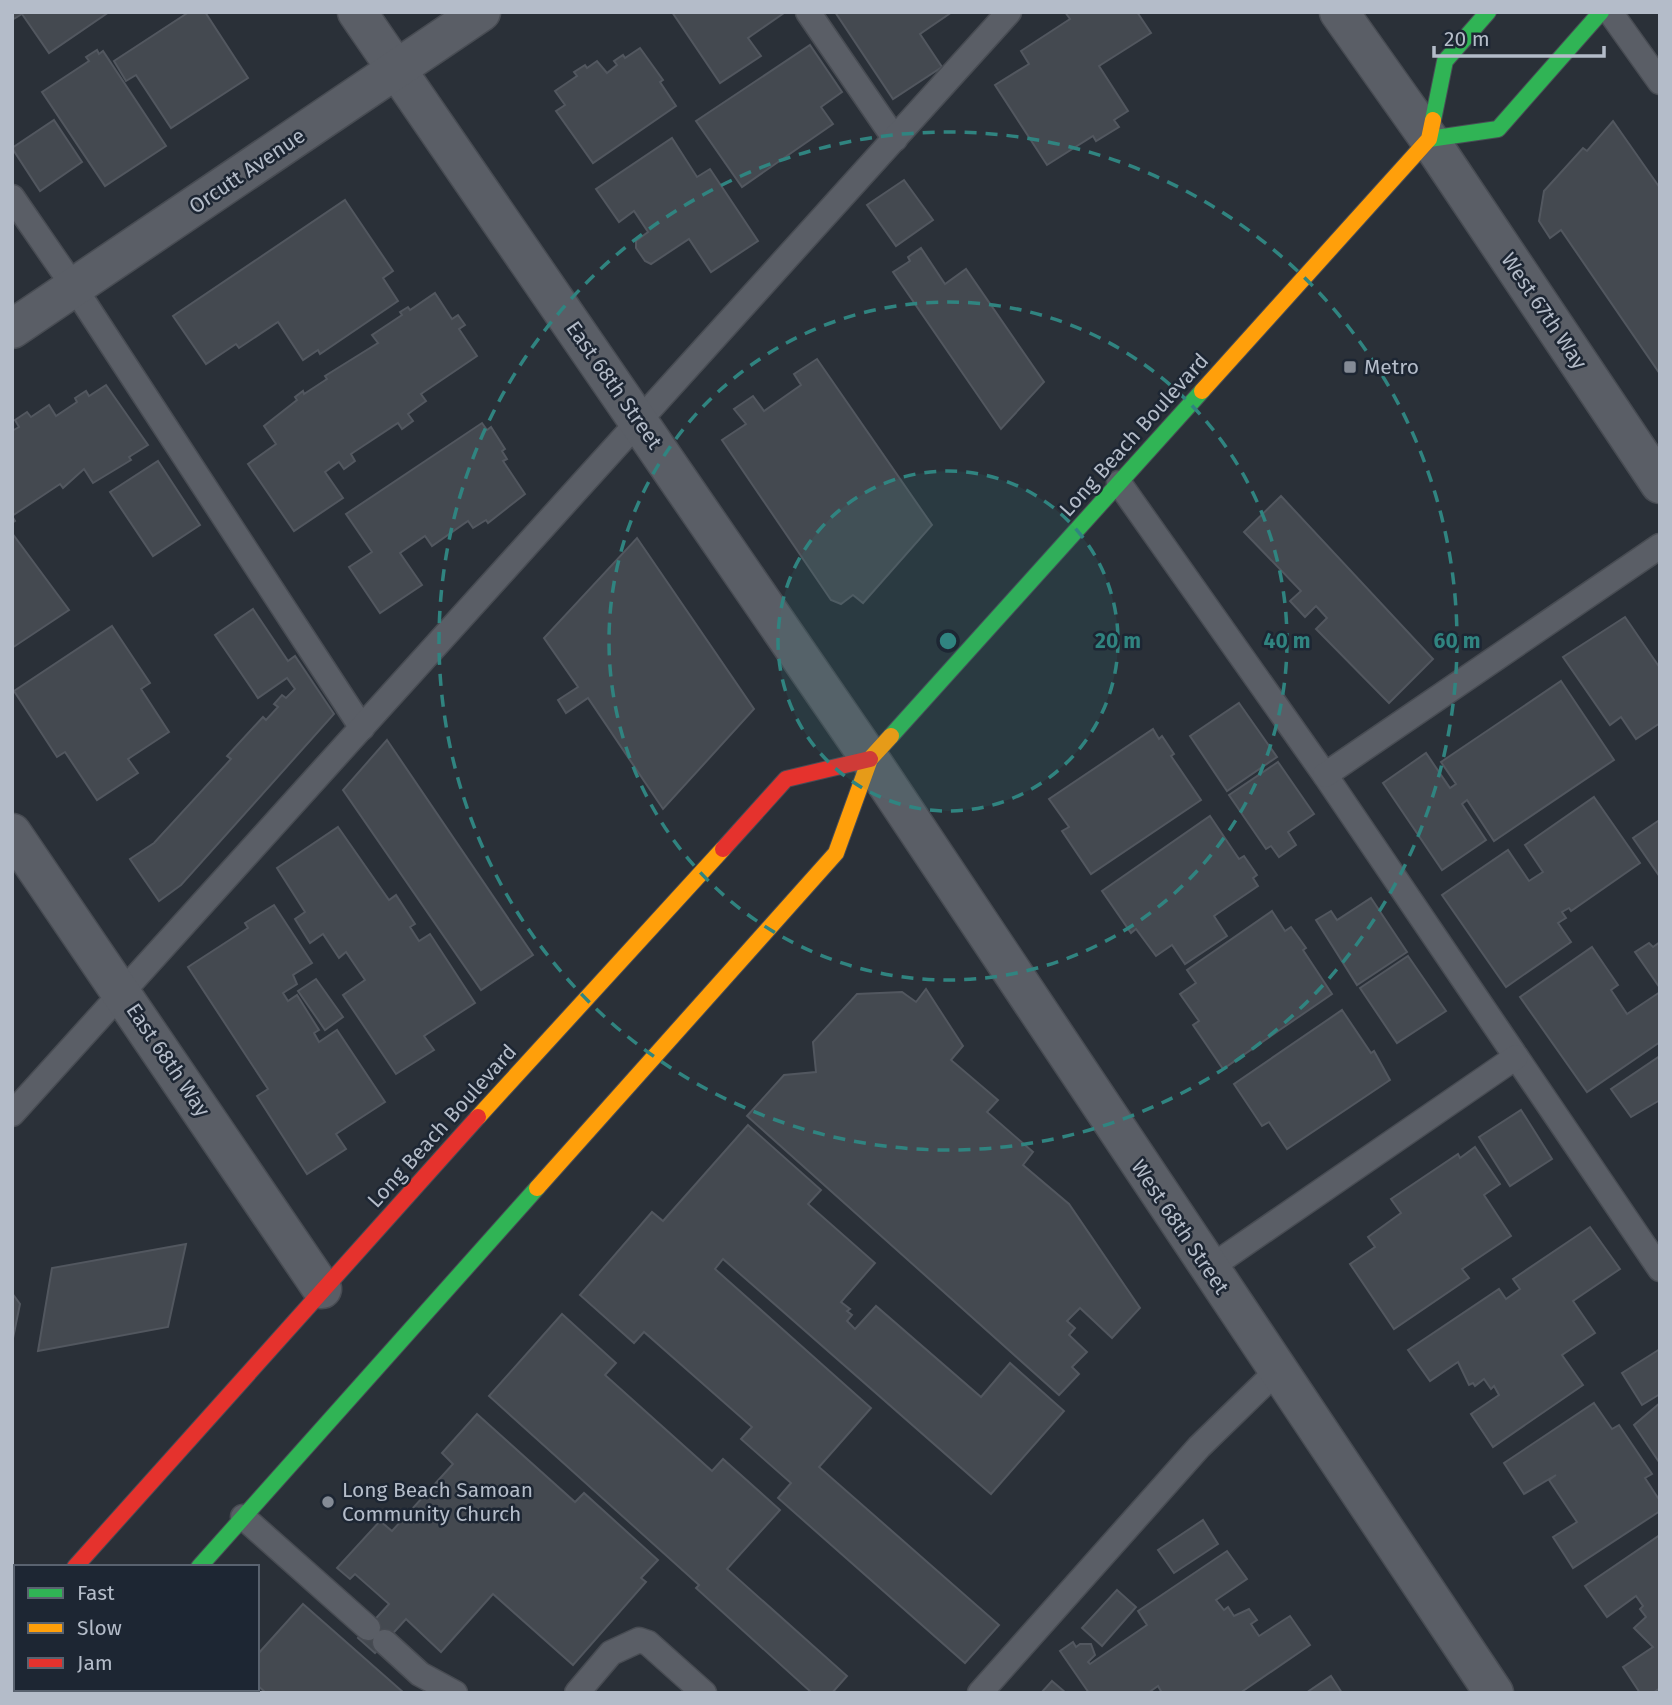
<svg xmlns="http://www.w3.org/2000/svg" width="1672" height="1705" font-family="'Fira Sans',sans-serif">
  <rect width="100%" height="100%" fill="#2a3038"/>
  <!-- building -->
  <g fill="#444950" stroke="#52575f" stroke-width="2">
    <polygon points="12,12 109,12 49,53 22,14 12,20"/>
    <polygon points="189,12 205,12 248,78 171,128 136,75 126,81 114,61"/>
    <polygon points="672,12 784,12 784,13 748,38 761,56 720,83"/>
    <polygon points="835,12 952,12 920,34 942,67 893,99"/>
    <polygon points="1065,12 1137,12 1151,33 1099,66 1128,111 1114,120 1119,127 1096,141 1093,136 1047,165 995,85 1029,64 1021,51 1070,19"/>
    <polygon points="810,45 842,92 821,107 833,124 742,187 696,121"/>
    <polygon points="640,48 663,80 660,82 676,106 593,163 556,111 565,105 555,91 577,76 574,72 585,65 587,68 597,61 607,73 617,65 614,61 623,55 625,58"/>
    <polygon points="97,50 99,54 103,51 166,146 105,186 42,92 89,61 86,57"/>
    <polygon points="54,120 82,162 40,191 12,148"/>
    <polygon points="1613,121 1660,188 1660,374 1561,230 1550,238 1539,221 1544,191 1583,148 1587,151"/>
    <polygon points="672,138 697,177 710,169 758,241 711,272 689,239 651,264 645,261 636,248 636,241 648,232 634,211 619,222 596,189"/>
    <polygon points="904,180 933,220 896,246 867,205"/>
    <polygon points="345,200 393,271 383,278 398,301 320,354 318,350 303,360 278,322 239,348 236,344 206,364 173,316"/>
    <polygon points="921,248 945,284 966,269 1044,382 1001,429 893,272 910,261 908,257"/>
    <polygon points="435,293 452,319 458,315 465,325 459,329 477,356 421,394 426,401 408,414 413,421 402,429 398,423 351,454 355,461 344,469 339,462 325,472 343,498 294,531 248,464 276,444 264,426 297,400 295,397 303,391 304,394 327,379 325,376 378,343 372,335 402,315 400,312 408,307 410,310"/>
    <polygon points="817,359 932,525 863,603 853,595 841,604 831,600 722,440 746,424 734,409 753,396 764,411 801,385 794,374"/>
    <polygon points="106,385 148,445 129,457 131,460 93,483 84,469 63,488 60,484 12,516 15,521 12,523 12,431 19,427 15,420 27,412 31,417 49,405 56,416 77,402 75,398 86,391 89,396"/>
    <polygon points="482,423 487,430 491,427 505,449 502,451 507,459 503,461 525,494 488,523 486,520 473,528 468,521 432,546 425,536 400,553 422,585 380,613 349,567 372,552 346,514"/>
    <polygon points="158,461 200,525 153,556 110,492"/>
    <polygon points="1281,496 1433,659 1389,703 1316,629 1327,618 1316,606 1305,617 1290,601 1301,591 1244,532"/>
    <polygon points="12,533 69,610 12,648"/>
    <polygon points="637,538 754,709 663,809 588,698 566,713 558,700 578,687 544,638"/>
    <polygon points="253,609 288,661 295,656 334,714 181,885 159,901 130,859 154,843 231,759 227,756 263,717 266,720 278,707 274,704 282,695 286,698 295,689 287,678 258,698 215,635"/>
    <polygon points="1625,617 1660,668 1660,723 1636,739 1621,717 1610,725 1563,657"/>
    <polygon points="112,626 150,683 141,689 169,732 128,759 138,773 97,800 65,752 57,757 14,691"/>
    <polygon points="1561,681 1614,760 1494,841 1467,800 1462,804 1486,840 1442,870 1383,783 1426,753 1450,788 1456,784 1441,762"/>
    <polygon points="1239,703 1277,757 1227,791 1190,736"/>
    <polygon points="1153,729 1159,739 1162,736 1174,754 1171,756 1201,800 1091,874 1062,831 1069,827 1049,799"/>
    <polygon points="387,740 533,955 481,990 343,790"/>
    <polygon points="1278,762 1314,814 1288,832 1296,845 1279,857 1271,846 1266,849 1229,795"/>
    <polygon points="1594,797 1640,863 1571,911 1569,908 1562,912 1566,918 1558,923 1571,942 1506,987 1442,895 1508,850 1529,881 1543,872 1525,845"/>
    <polygon points="1210,816 1239,859 1244,856 1257,875 1253,878 1258,886 1214,916 1227,936 1185,964 1172,945 1156,956 1136,929 1131,933 1102,891"/>
    <polygon points="1658,821 1660,823 1660,877 1633,838"/>
    <polygon points="338,827 389,900 396,895 415,924 410,927 419,941 430,934 475,1003 424,1036 434,1050 396,1074 343,995 365,980 346,952 339,958 323,934 310,943 295,919 305,912 277,868"/>
    <polygon points="1371,898 1407,952 1357,985 1316,920 1331,911 1337,920"/>
    <polygon points="274,905 312,963 293,975 297,984 283,993 288,1001 297,995 319,1030 314,1033 319,1042 337,1030 385,1102 336,1134 346,1149 307,1174 257,1096 268,1089 188,967 248,928 245,923"/>
    <polygon points="1272,911 1285,931 1291,927 1306,948 1303,950 1332,994 1223,1069 1193,1025 1199,1021 1180,994 1196,983 1187,970"/>
    <polygon points="1660,942 1660,988 1635,952 1649,943 1653,947"/>
    <polygon points="1592,947 1618,985 1611,990 1627,1014 1660,992 1660,1042 1587,1092 1520,997"/>
    <polygon points="1408,956 1446,1011 1397,1043 1360,988"/>
    <polygon points="316,979 343,1017 325,1030 298,991"/>
    <polygon points="926,989 963,1046 951,1060 998,1100 987,1112 1033,1152 1023,1165 1069,1204 1140,1308 1112,1338 1080,1308 1067,1321 1075,1328 1069,1335 1087,1352 1072,1367 1079,1374 1059,1395 747,1116 784,1075 816,1072 813,1042 857,994 902,992 916,1002"/>
    <polygon points="1342,1010 1371,1053 1374,1051 1390,1080 1287,1149 1269,1122 1262,1126 1234,1084"/>
    <polygon points="1660,1056 1660,1100 1631,1117 1611,1089"/>
    <polygon points="1521,1110 1552,1159 1510,1186 1479,1137"/>
    <polygon points="748,1125 821,1190 808,1204 875,1263 841,1302 850,1309 847,1311 852,1315 847,1321 855,1329 876,1306 981,1397 1010,1363 1064,1411 991,1494 723,1259 715,1269 871,1408 819,1467 999,1625 965,1663 778,1498 791,1483 741,1439 752,1427 644,1332 634,1343 580,1295 652,1212 663,1221"/>
    <polygon points="1475,1147 1500,1184 1484,1195 1511,1236 1462,1269 1469,1278 1394,1329 1350,1264 1375,1247 1368,1237 1401,1213 1391,1199 1458,1154 1460,1158"/>
    <polygon points="1590,1227 1620,1269 1573,1301 1595,1333 1562,1355 1583,1385 1493,1447 1471,1414 1499,1395 1494,1386 1491,1389 1484,1379 1475,1386 1473,1383 1469,1385 1458,1362 1430,1381 1408,1350 1499,1289 1506,1299 1520,1289 1513,1279"/>
    <polygon points="186,1244 168,1327 38,1351 52,1268"/>
    <polygon points="12,1293 20,1304 12,1343"/>
    <polygon points="562,1314 616,1363 605,1375 712,1471 723,1459 780,1510 727,1569 847,1676 832,1693 812,1693 696,1588 699,1585 489,1396"/>
    <polygon points="1660,1349 1660,1394 1642,1405 1622,1373"/>
    <polygon points="1594,1403 1612,1429 1619,1425 1652,1474 1645,1478 1660,1501 1660,1511 1573,1568 1553,1537 1577,1522 1549,1480 1556,1475 1524,1494 1504,1463"/>
    <polygon points="1660,1403 1660,1462 1659,1462 1634,1425"/>
    <polygon points="477,1414 575,1502 584,1493 658,1560 641,1578 646,1582 573,1665 493,1594 441,1652 406,1619 375,1653 358,1638 389,1604 355,1574 350,1579 337,1568 380,1521 392,1531 453,1464 442,1453"/>
    <polygon points="1203,1520 1218,1544 1174,1573 1158,1550"/>
    <polygon points="1660,1535 1660,1688 1653,1693 1640,1693 1623,1667 1653,1647 1634,1628 1646,1617 1640,1609 1643,1606 1636,1596 1607,1617 1585,1586"/>
    <polygon points="1227,1551 1247,1579 1216,1600 1224,1610 1228,1607 1234,1616 1249,1609 1257,1620 1251,1624 1259,1636 1290,1616 1310,1645 1240,1693 1162,1693 1158,1686 1148,1693 1089,1693 1060,1651 1073,1642 1076,1647 1080,1644 1091,1644 1095,1655 1088,1662 1090,1664 1147,1625 1138,1611"/>
    <polygon points="1117,1590 1136,1607 1102,1646 1082,1628"/>
    <polygon points="303,1604 404,1693 266,1693 257,1685 257,1655"/>
    <polygon points="1331,1676 1342,1693 1306,1693"/>
    <polygon points="1052,1681 1066,1693 1041,1693"/>
  </g>
  <g fill="none" stroke-linecap="round" stroke-linejoin="round">
    <!-- lane casing -->
    <g stroke="#484c53" stroke-width="27">
      <g id="lane">
        <polyline points="808,12 895,139"/>
        <polyline points="1610,12 1660,82"/>
        <polyline points="12,197 74,287 362,728"/>
        <polyline points="1119,483 1325,775 1660,1269"/>
        <polyline points="1325,775 1660,546"/>
        <polyline points="12,1114 1009,12"/>
        <polyline points="1208,1269 1516,1057"/>
        <polyline points="243,1517 368,1628"/>
        <polyline points="385,1642 420,1674 455,1693"/>
        <polyline points="577,1693 611,1653 639,1640 648,1643 704,1693"/>
        <polyline points="980,1693 1199,1447 1277,1371"/>
      </g>
    </g>
    <!-- street casing -->
    <g stroke="#484c53" stroke-width="41">
      <g id="street">
        <polyline points="357,12 870,759 1494,1693"/>
        <polyline points="1339,12 1429,139 1660,484"/>
        <polyline points="12,329 481,12"/>
        <polyline points="12,833 322,1289"/>
      </g>
    </g>
    <!-- fast casing -->
    <g stroke="#484c55" stroke-width="18">
      <g id="fast">
        <polyline points="1433,120 1445,61 1488,12"/>
        <polyline points="1429,139 1498,129 1601,12"/>
        <polyline points="891,736 1202,391"/>
        <polyline points="199,1567 537,1188"/>
      </g>
    </g>
    <!-- slow casing -->
    <g stroke="#484c55" stroke-width="18">
      <g id="slow">
        <polyline points="1202,391 1429,139 1433,120"/>
        <polyline points="478,1117 723,849"/>
        <polyline points="537,1188 836,853 870,759 891,736"/>
        <polyline points="12,1637 16,1633"/>
      </g>
    </g>
    <!-- jam casing -->
    <g stroke="#484c55" stroke-width="18">
      <g id="jam">
        <polyline points="723,849 786,779 870,759"/>
        <polyline points="75,1567 478,1117"/>
        <polyline points="86,1693 90,1689"/>
      </g>
    </g>
    <!-- lane -->
    <use href="#lane" stroke="#5a5e66" stroke-width="24"/>
    <!-- street -->
    <use href="#street" stroke="#5a5e66" stroke-width="38"/>
    <!-- fast -->
    <use href="#fast" stroke="#30b455" stroke-width="16"/>
    <!-- slow -->
    <use href="#slow" stroke="#ff9f0a" stroke-width="16"/>
    <!-- jam -->
    <use href="#jam" stroke="#e5322d" stroke-width="16"/>
  </g>
  <!-- distance rings -->
  <circle cx="948" cy="641" r="170" fill="#308480" fill-opacity=".12"/>
  <g fill="none" stroke="#308480" stroke-width="3.5" stroke-dasharray="12 9">
    <circle cx="948" cy="641" r="170"/>
    <circle cx="948" cy="641" r="339"/>
    <circle cx="948" cy="641" r="509"/>
  </g>
  <!-- markers -->
  <g fill="#848b96" stroke="#1d2633" stroke-width="2.5">
    <rect x="1343" y="360" width="14" height="14" rx="3.5"/>
    <circle cx="328" cy="1502" r="7"/>
  </g>
  <g text-anchor="middle" stroke-width="5" stroke-linejoin="round" paint-order="stroke">
    <!-- street labels -->
    <g font-size="21" fill="#b4bcc9" stroke="#1d2633">
      <text transform="translate(247 171) rotate(-34)" y="7">Orcutt Avenue</text>
      <text transform="translate(1544 311) rotate(56)" y="7">West 67th Way</text>
      <text transform="translate(614 385) rotate(55)" y="7">East 68th Street</text>
      <text transform="translate(1134 435) rotate(-48)" y="7">Long Beach Boulevard</text>
      <text transform="translate(168 1060) rotate(56)" y="7">East 68th Way</text>
      <text transform="translate(442 1126) rotate(-48)" y="7">Long Beach Boulevard</text>
      <text transform="translate(1180 1227) rotate(56)" y="7">West 68th Street</text>
    </g>
    <!-- poi labels -->
    <g font-size="21" fill="#b4bcc9" stroke="#1d2633" text-anchor="start">
      <text x="1364" y="374">Metro</text>
      <text x="342" y="1497">Long Beach Samoan<tspan x="342" dy="24">Community Church</tspan></text>
    </g>
  </g>
  <circle cx="948" cy="641" r="10" fill="#308480" stroke="#1d2633" stroke-width="3.5"/>
  <g font-size="21" text-anchor="middle" font-weight="bold" fill="#308480" stroke="#1d2633" stroke-width="5" stroke-linejoin="round" paint-order="stroke">
    <text x="1118" y="648">20 m</text>
    <text x="1287" y="648">40 m</text>
    <text x="1457" y="648">60 m</text>
  </g>
  <!-- border -->
  <rect width="1672" height="1705" fill="none" stroke="#b4bcc9" stroke-width="28"/>
  <!-- legend -->
  <rect x="14" y="1565" width="245" height="126" fill="#1d2633" stroke="#59626f" stroke-width="2"/>
  <rect x="28" y="1588" width="35" height="10" fill="#30b455" stroke="#59626f" stroke-width="2"/>
  <text x="77" y="1600" font-size="21" fill="#b4bcc9">Fast</text>
  <rect x="28" y="1623" width="35" height="10" fill="#ff9f0a" stroke="#59626f" stroke-width="2"/>
  <text x="77" y="1635" font-size="21" fill="#b4bcc9">Slow</text>
  <rect x="28" y="1658" width="35" height="10" fill="#e5322d" stroke="#59626f" stroke-width="2"/>
  <text x="77" y="1670" font-size="21" fill="#b4bcc9">Jam</text>
  <!-- scale -->
  <path d="M1434 46v10h170v-10" fill="none" stroke="#b4bcc9" stroke-width="3.5"/>
  <text x="1444" y="46" font-size="21" fill="#b4bcc9" stroke="#1d2633" stroke-width="5" paint-order="stroke">20 m</text>
</svg>
